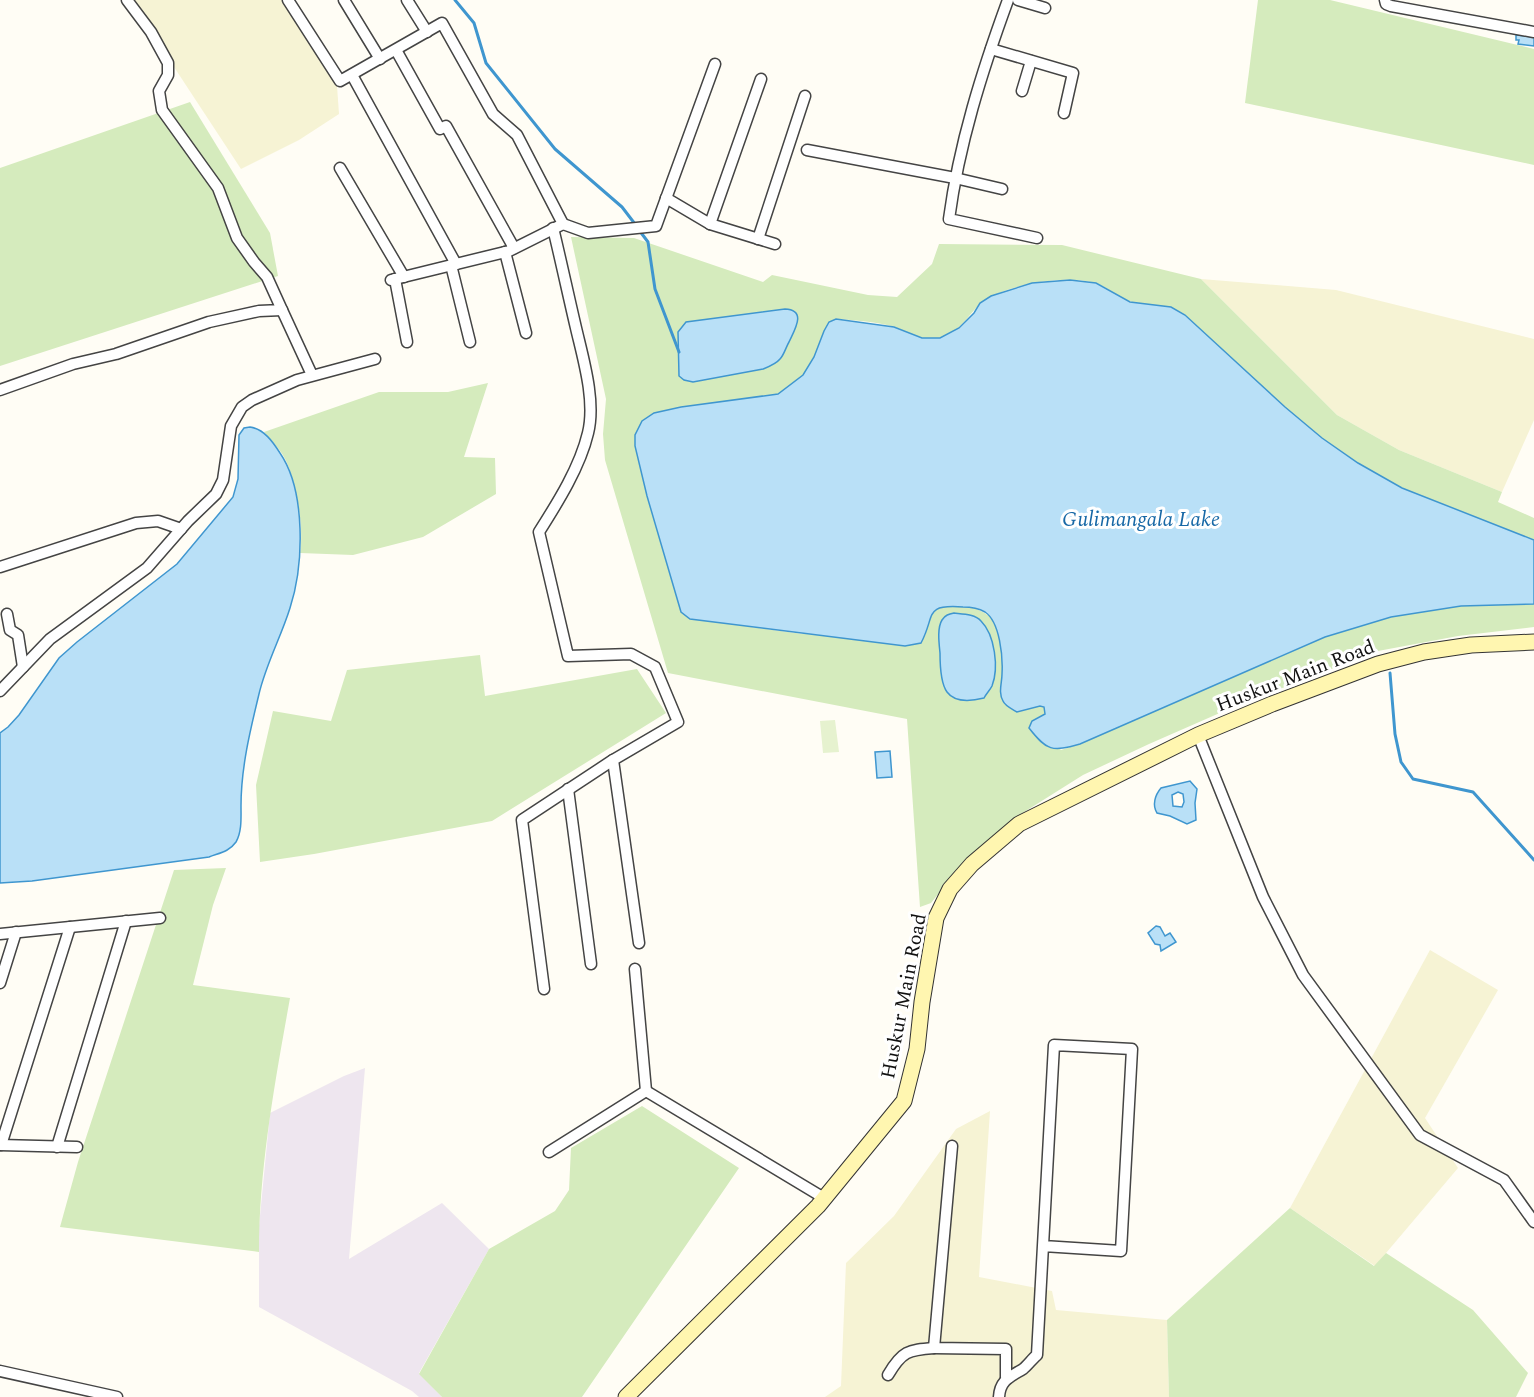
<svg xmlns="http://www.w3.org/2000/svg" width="1534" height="1397" font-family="Spectral,serif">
  <rect width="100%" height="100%" fill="#fffdf5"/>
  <!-- industrial -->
  <polygon fill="#eee6ef" points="365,1068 349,1259 442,1203 489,1249 419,1373 442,1397 419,1397 412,1391 259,1307 259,1226 270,1113 344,1076"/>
  <!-- farmland -->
  <g fill="#f6f3d4">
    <polygon points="130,0 284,0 337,86 339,114 299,140 241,169"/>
    <polygon points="1201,279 1336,290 1534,339 1534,420 1502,492 1399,450 1337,415"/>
    <polygon points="1430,950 1498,990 1425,1118 1458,1168 1375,1266 1290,1208"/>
    <polygon points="990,1111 979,1277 1052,1291 1056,1310 1167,1320 1169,1397 825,1397 841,1386 846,1263 894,1216 956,1129"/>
  </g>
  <!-- green -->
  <g fill="#d5ebbd">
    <polygon points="1258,0 1330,0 1534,49 1534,165 1245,103"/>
    <polygon points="190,102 270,233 278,276 0,366 0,168"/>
    <path d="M 571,237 L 634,238 L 763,282 L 772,275 L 868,295 L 897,297 L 932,264 L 939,244 L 1062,245 L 1201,279 L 1337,415 L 1399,450 L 1502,492 L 1498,502 L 1534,518 L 1534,540 L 1402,488 L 1358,463 L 1322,438 L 1285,407 L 1185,315 C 1165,304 1152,308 1132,302 C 1119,298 1108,287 1095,283 C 1066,275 1019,283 992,296 C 972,304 964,333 939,338 C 923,342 909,332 895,327 C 877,322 855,320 836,319 L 803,375 L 778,394 L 681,407 L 654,413 L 635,446 L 647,496 L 681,612 L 751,627 L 803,634 L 925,636 C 927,628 929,616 934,610 C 945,599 986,607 993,621 C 1005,643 1003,671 1000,694 L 1017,712 L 1040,706 L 1044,707 L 1045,714 L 1032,721 L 1061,750 L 1080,744 L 1325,637 L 1391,617 L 1461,606 L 1534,604 L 1534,627 L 1458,636 L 1378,651 L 1238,705 L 1149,744 L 1083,775 L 1021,814 L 1001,830 L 947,883 L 931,903 L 920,907 L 907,719 L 668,673 L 605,460 L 603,434 L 606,399 Z"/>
    <path d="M 488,383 L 464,457 L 495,458 L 496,494 L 423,537 L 353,555 L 300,553 C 304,528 297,486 287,463 C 282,451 272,441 264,432 L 379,392 L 448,392 Z"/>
    <polygon points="480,655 485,696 637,669 666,713 492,821 314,854 260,862 256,785 273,711 331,721 347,670"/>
    <path d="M 226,868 L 213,905 L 193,985 L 290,998 C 275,1082 259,1167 259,1252 L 60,1227 L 78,1162 L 174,870 Z"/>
    <polygon points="642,1106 739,1168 582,1397 442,1397 419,1374 489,1249 555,1211 569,1190 571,1148"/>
    <polygon points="1290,1208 1374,1266 1386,1253 1473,1310 1528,1373 1516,1397 1169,1397 1167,1320"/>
  </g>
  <!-- pitch -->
  <polygon fill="#e6f2cf" points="835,720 839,752 823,753 820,721"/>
  <!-- water -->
  <g fill="#b9e0f7" stroke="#3f96cf" stroke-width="1.5" fill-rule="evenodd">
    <polygon points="1516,35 1534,37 1534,46 1518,44 1519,40 1516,40"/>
    <path d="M 1070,280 L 1096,283 L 1130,302 L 1171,307 L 1185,315 L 1285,407 L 1322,438 L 1358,463 L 1402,488 L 1534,540 L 1534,604 L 1461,606 L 1391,617 L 1325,637 L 1080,744 C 1052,752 1047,751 1029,728 L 1032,721 L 1045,714 L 1044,707 L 1040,706 L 1017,712 C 1012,709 1005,706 1003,701 C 998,692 1002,683 1002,674 C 1003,657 1000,622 985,612 C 978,608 970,607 963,607 C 923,604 936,615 921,643 L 905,646 L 690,619 L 681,612 L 647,496 L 635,446 L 635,435 L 642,421 L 654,413 L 681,407 L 778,394 L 803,375 L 814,357 L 824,331 L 829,322 L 836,319 L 894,327 L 922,338 L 940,338 L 959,328 L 974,313 L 980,303 L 991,296 L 1032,283 Z"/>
    <path d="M 785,309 C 807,310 795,329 789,342 C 786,347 784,355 780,359 C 776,364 768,367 763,369 L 693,382 L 684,380 L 679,376 L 678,332 L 686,322 Z"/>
    <path d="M 250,427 C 264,429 273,442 280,453 C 306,491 304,565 290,608 C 281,637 266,664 259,694 C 250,731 241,768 241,806 C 241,817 242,832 236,842 C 229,852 219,853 209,857 L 32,881 L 0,883 L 0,733 L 8,727 L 19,715 L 59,658 L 77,642 L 177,564 L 233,497 L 238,479 L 239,435 L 244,428 Z"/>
    <path d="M 954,613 C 963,614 975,614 981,621 C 995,635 999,668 992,686 C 990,690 986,694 984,698 C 944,708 940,687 940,653 C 939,643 937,628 942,620 C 945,615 949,614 954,613 Z"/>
    <polygon points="890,751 892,777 877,778 875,752"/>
    <path d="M 1190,781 L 1197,789 L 1195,803 L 1196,820 L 1187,824 L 1170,816 L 1157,813 C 1152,805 1155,795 1161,788 ZM 1178,792 L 1183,794 L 1184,802 L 1182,807 L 1173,806 L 1172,795 Z"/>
    <polygon points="1156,926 1160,927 1165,936 1170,933 1176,942 1161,951 1160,945 1155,944 1148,933"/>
  </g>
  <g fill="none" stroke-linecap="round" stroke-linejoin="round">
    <!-- stream -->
    <g stroke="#3f96cf" stroke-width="3">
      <polyline points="455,0 474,23 486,63 555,149 622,207 635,224"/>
      <polyline points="639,230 648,242 655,289 679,352"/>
      <polyline points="1390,673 1395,734 1401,762 1413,779 1473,792 1534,860"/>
    </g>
    <!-- minor casing -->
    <g stroke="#444" stroke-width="13">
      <g id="minor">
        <polyline points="288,0 340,81 442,23 493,114 517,135 563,224 509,251 391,280"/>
        <polyline points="344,0 380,59"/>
        <polyline points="407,0 427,32"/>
        <path d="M 1008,0 C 982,71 959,144 949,219 L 1037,238"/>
        <polyline points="1018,0 1045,8"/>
        <polyline points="1385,0 1386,4 1391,6 1534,32"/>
        <polyline points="991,49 1073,73 1064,113"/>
        <polyline points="396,50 440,129 446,126 514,248"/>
        <polyline points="352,75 456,264"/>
        <polyline points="1022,91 1031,61"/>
        <polyline points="807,150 955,178 1002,189"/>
        <polyline points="340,168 404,277"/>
        <polyline points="666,198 710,224 775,244"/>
        <polyline points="563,224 588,233 656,226 715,64"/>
        <polyline points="710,224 761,79"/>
        <path d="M 553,228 C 561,261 568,294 576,328 C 583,358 596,401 588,433 C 580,467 558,502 539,532 L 568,656 L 631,654 L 655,667 L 678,722 L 613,760 L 639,943"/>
        <polyline points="758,239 805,96"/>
        <polyline points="505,252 526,333"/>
        <polyline points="451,265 470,342"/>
        <polyline points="395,279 407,342"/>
        <polyline points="282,310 312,375"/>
        <polyline points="0,390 73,364 116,354 209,322 259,311 282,310 267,277 254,262 237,238 218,188 162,110 159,91 168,75 168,63 151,32 127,0"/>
        <polyline points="0,567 136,523 158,521 181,529"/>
        <polyline points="7,614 10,630 18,635 23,667"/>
        <polyline points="0,691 50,639 147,568 188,521 216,494 223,480 231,426 242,407 252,400 297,380 375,359"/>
        <polyline points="1198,735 1263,897 1303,975 1420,1135 1504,1180 1534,1222"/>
        <polyline points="568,789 591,964"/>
        <polyline points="0,934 160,918"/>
        <polyline points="0,983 16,932"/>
        <polyline points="544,989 522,820 613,760"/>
        <polyline points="646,1091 824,1198"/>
        <polyline points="0,1145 77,1147"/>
        <polyline points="1,1145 70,927"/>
        <polyline points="952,1146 934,1348 1006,1349 1006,1377"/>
        <polyline points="57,1147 126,921"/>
        <polyline points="549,1152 646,1091 635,969"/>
        <polyline points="0,1371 117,1397"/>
        <path d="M 888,1375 C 902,1351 908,1350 934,1348"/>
        <path d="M 999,1397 C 1000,1380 1010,1377 1023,1369 C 1028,1365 1032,1359 1037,1355 L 1054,1045 L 1132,1049 L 1121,1251 L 1043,1246"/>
      </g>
    </g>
    <!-- secondary casing -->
    <g stroke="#333" stroke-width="17">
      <polyline id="secondary" points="626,1397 818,1206 904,1101 917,1049 922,1002 936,918 950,889 972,864 1019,824 1198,735 1272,704 1378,664 1424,652 1471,645 1534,642"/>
    </g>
    <!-- minor -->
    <use href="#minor" stroke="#fff" stroke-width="10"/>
    <!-- secondary -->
    <use href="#secondary" stroke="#fff6b0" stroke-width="15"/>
  </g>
  <g text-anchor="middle" stroke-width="6" stroke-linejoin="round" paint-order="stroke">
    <!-- street labels -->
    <g font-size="20" fill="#111" stroke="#fff">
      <text transform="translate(1295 675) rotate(-21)" y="7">Huskur Main Road</text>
      <text transform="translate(903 996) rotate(-79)" y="7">Huskur Main Road</text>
    </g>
    <!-- water labels -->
    <g font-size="21" font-style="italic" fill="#1768a6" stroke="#fff">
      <text x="1141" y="526">Gulimangala Lake</text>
    </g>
  </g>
</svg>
